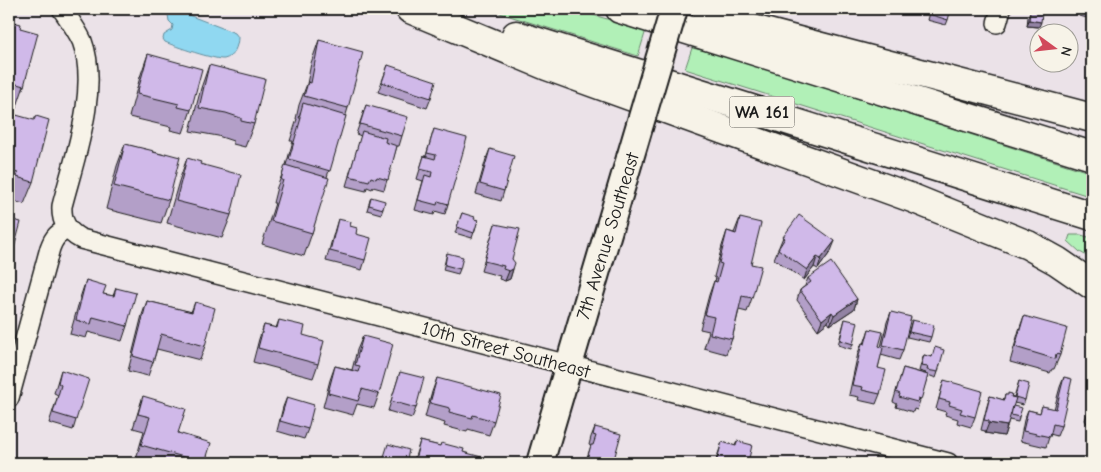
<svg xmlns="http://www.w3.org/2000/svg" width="1101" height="472" font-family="'Comic Neue',sans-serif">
  <rect width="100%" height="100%" fill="#ebe2e8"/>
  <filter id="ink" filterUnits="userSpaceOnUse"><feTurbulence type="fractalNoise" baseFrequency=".02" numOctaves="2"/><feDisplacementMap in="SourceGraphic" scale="10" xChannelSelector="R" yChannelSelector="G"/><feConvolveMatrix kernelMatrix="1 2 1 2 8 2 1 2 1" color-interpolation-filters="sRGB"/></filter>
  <g filter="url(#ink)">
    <!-- green -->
    <g fill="#b1f0b7" stroke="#66866a">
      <polygon points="487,9 572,9 646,30 638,56"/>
      <polygon points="692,48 712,52 1092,173 1092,197 685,69"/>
      <polygon points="1070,235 1081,235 1092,238 1092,259 1080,252 1068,241"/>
    </g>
    <!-- water -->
    <path fill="#90d8f1" stroke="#628d9c" d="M 171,11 L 178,11 L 235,33 L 238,37 C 238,46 234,57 224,59 C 215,60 174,46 165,42 L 163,39 L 164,35 L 172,30 L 173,25 L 169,21 L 168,15 Z"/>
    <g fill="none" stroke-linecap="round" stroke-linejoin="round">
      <!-- street casing -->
      <g stroke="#1c1c1c" stroke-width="22">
        <g id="street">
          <path d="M 62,9 C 69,19 77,30 82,41 C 100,89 74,159 62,206 C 61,222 68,232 81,239 L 948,463"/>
          <polyline points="997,23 1001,9"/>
          <path d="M 9,398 L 50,248 C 54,237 58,233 68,229"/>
        </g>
      </g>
      <!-- secondary casing -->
      <g stroke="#1c1c1c" stroke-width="30">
        <polyline id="secondary" points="540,463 630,158"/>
      </g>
      <!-- highway casing -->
      <g stroke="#1c1c1c" stroke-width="31">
        <g id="highway">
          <polyline points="410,9 547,66 912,198 1028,245 1057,261 1092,285"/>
          <polyline points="620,9 1092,156"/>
          <polyline points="707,17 1092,118"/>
          <polyline points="516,35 1092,216"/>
        </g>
      </g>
      <!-- street -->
      <use href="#street" stroke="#f7f3e8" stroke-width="19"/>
      <!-- secondary -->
      <use href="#secondary" stroke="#f7f3e8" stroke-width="26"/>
      <!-- highway -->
      <use href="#highway" stroke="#f7f3e8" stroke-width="28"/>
      <!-- secondary-bridge casing -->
      <g stroke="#1c1c1c" stroke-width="30" stroke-linecap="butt">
        <polyline id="secondary-bridge" points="630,158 674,9"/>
      </g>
      <!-- secondary-bridge -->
      <use href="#secondary-bridge" stroke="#f7f3e8" stroke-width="26"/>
    </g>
    <!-- wall -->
    <g fill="#b39fc8" stroke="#1c1c1c">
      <polygon points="930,9 948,20 946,25 927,20"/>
      <polygon points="1081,9 1092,9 1092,19 1079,16"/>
      <polygon points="1030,12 1039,27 1027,26 1028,17"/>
      <polygon points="9,21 20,28 24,86 16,109 9,107"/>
      <polygon points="319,40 348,108 327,177 312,233 304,256 262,244 275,203 273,203 277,187 286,165 293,141 290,141 297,119 296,119 299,105 307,84 311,63"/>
      <polygon points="148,54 191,110 183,133 170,130 171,127 129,117 140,77"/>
      <polygon points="209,65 254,124 245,147 233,144 233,141 218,136 190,131 201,88"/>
      <polygon points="388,65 431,98 427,108 378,92"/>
      <polygon points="366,105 402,136 399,146 397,146 384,190 373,187 372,189 367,187 366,191 346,186 361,136 356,134"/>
      <polygon points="9,113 33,182 24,204 9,200"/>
      <polygon points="434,129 448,204 445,214 435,211 434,215 415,210 423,181 417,179 424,156 426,156"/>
      <polygon points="125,144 165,155 169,200 161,223 106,209 117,166"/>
      <polygon points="490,149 504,191 501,201 476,194 486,159"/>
      <polygon points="187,158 200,164 231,215 222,238 167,223 179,181"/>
      <polygon points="371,197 383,209 381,214 367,210"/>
      <polygon points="462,213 474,219 478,220 472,238 455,233"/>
      <polygon points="740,218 751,264 752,298 747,312 739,310 732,339 726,354 704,348 709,331 700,329 709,295 714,281 715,281 716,278 714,277 722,246 727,231 734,233"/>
      <polygon points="338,219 350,226 356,234 365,260 362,270 326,261 335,229"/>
      <polygon points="495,224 512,259 513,269 510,279 505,281 499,279 500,276 481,271"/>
      <polygon points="783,237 831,251 818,269 814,267 804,280 774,259"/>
      <polygon points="447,253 460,269 458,274 443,270"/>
      <polygon points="808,278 857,299 854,309 830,325 828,322 818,330 797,300 800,290 805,286"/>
      <polygon points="86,280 103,294 113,296 116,288 127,326 122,341 88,332 86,338 70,334 81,295"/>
      <polygon points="147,301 191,312 195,302 205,346 200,360 157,349 153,362 148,376 128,371 142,315"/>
      <polygon points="891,312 903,350 899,360 881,355 878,368 880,394 876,404 858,400 859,397 849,395 858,353 862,343 864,344 869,329 879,346 881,347 887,322"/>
      <polygon points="1024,316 1060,355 1054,369 1052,369 1050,373 1010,362 1019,330"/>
      <polygon points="845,319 853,344 851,349 838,345"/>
      <polygon points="279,320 318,364 313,378 253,362 259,339 264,325 276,328"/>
      <polygon points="912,320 931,337 929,342 907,337"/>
      <polygon points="363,336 379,394 374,408 357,404 353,415 323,407 330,380 335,366 352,370 357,350"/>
      <polygon points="935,347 938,372 936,378 928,375 917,410 914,409 913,412 896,407 897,404 893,402 903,368 925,374 926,373 919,371 922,360 924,355 932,357"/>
      <polygon points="61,370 76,420 73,430 49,423 58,395 54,393"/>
      <polygon points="400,372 416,408 412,418 388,411"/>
      <polygon points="1064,377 1061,426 1057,436 1050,434 1046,447 1020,441 1024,420 1028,410 1040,413 1042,406 1054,409 1060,387"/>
      <polygon points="437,378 494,421 489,435 468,429 467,432 444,426 445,423 425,417 432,392"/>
      <polygon points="944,380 975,417 971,427 957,423 958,419 945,415 946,412 936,409"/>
      <polygon points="1019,381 1025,400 1023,405 1014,403 1013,406 1019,417 1018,422 1009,420 1004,436 985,433 985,431 981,430 987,406 990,396 1003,400 1005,395 1014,397"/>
      <polygon points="1092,393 1092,426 1091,427 1090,424 1088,425 1085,420 1090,406"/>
      <polygon points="143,396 178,433 205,463 151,463 136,459 144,431 133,428"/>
      <polygon points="287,397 308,429 304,439 277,431 283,407"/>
      <polygon points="595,427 613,463 585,463 591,446 589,445 591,437"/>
      <polygon points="420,441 463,452 483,463 413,463"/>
      <polygon points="737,441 748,463 715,463 722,442 735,446"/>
    </g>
    <!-- shaded-wall -->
    <g fill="#9282a3" stroke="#1c1c1c">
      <polygon points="1029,20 1041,22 1039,27 1027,26"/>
      <polygon points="835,241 831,251 818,269 821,259"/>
      <polygon points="817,257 814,267 804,280 807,270"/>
      <polygon points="513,269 510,279 505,281 509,271"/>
      <polygon points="857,299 854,309 830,325 834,315"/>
      <polygon points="832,312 828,322 818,330 822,320"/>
      <polygon points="1092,415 1092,418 1090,424 1088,425"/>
      <polygon points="989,423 1007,426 1004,436 985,433"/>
    </g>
    <!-- building -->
    <g fill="#d0b9e9" stroke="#1c1c1c">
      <polygon points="930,9 951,9 948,20 929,14"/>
      <polygon points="1030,12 1042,13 1041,22 1029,20"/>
      <polygon points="9,21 21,24 20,28 38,33 24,86 9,82"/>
      <polygon points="319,40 363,52 348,108 304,96 308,82 311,83"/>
      <polygon points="148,54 202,69 191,110 178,107 179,104 137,94"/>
      <polygon points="209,65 265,79 254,124 241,121 241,118 226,113 199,108"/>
      <polygon points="388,65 436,81 431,98 382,82"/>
      <polygon points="303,103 346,116 330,171 289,159 301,118 299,118"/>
      <polygon points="366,105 408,117 402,136 360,124"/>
      <polygon points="9,113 34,120 36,116 49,120 33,182 17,177 18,173 9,171"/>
      <polygon points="434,129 467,138 448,204 438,201 437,205 418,200 425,175 431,177 432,172 420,169 424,156 435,159 436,155 427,153"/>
      <polygon points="362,131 386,138 385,142 397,146 388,180 377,177 376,179 371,177 369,181 349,176"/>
      <polygon points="125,144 154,151 153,152 165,155 165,153 180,157 169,200 114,186"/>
      <polygon points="490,149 514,156 504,191 480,184"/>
      <polygon points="187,158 201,162 200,164 241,175 231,215 176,201"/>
      <polygon points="285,165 329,178 312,233 271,221 283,180 281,180"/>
      <polygon points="371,197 385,201 383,209 369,205"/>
      <polygon points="462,213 475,217 474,219 478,220 474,233 457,227"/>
      <polygon points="799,215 835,241 821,259 817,257 807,270 778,249 785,238 783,237"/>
      <polygon points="740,218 761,223 751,264 761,266 752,298 742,296 732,339 710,334 714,317 705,315 714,281 717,282 722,264 719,263 727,231 736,234"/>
      <polygon points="9,219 21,222 9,267"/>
      <polygon points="338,219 351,222 350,226 357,228 356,234 371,238 365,260 330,251"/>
      <polygon points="495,224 520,229 512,259 515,263 513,269 509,271 503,269 504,266 484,261"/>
      <polygon points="447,253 463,257 460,269 445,265"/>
      <polygon points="831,262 857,299 834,315 832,312 822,320 800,290 811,282 808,278"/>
      <polygon points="86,280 106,286 103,294 114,296 116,288 136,293 127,326 93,317 91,324 76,320"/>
      <polygon points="147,301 192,312 195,302 215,308 205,346 161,334 153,362 133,356"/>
      <polygon points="891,312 911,317 903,350 883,345"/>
      <polygon points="1024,316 1067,328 1060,355 1056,354 1055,359 1015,347"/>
      <polygon points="845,319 858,322 853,344 840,340"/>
      <polygon points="279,320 305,326 303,335 324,341 318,364 258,348 264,325 277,328"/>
      <polygon points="912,320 934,325 931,337 909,332"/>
      <polygon points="869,329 883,332 879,346 883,348 878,368 886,370 880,394 862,390 863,387 852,385 862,343 865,344"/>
      <polygon points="363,336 393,344 379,394 362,389 358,401 328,393 335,366 358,372 360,366 355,365"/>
      <polygon points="935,347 944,350 938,372 927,370 928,367 921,366 924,355 932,357"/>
      <polygon points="903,368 928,375 921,400 918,399 917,402 899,397 900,394 896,392"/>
      <polygon points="61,370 89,379 76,420 53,413 61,385 58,383"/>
      <polygon points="400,372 424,378 416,408 391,401"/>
      <polygon points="1064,377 1072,379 1061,426 1053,424 1050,437 1023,431 1028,410 1040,413 1042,406 1056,409"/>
      <polygon points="437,378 501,395 494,421 473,415 472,418 449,412 450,408 430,403"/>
      <polygon points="944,380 982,391 975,417 960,413 962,409 949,405 950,402 939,399"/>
      <polygon points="1019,381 1029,384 1025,400 1015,397"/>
      <polygon points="1008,393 1012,394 1011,397 1016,398 1007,426 989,423 989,421 984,420 990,396 1004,400 1005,395 1008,395"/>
      <polygon points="143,396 186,409 178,433 211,443 205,463 141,445 150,417 138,414"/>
      <polygon points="287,397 314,405 308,429 280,421"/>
      <polygon points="1013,406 1022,408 1019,417 1011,415"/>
      <polygon points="595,427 621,434 613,463 586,463 591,445 593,445 596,436 593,435"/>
      <polygon points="420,441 440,446 441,443 464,449 463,452 485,458 483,463 414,463"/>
      <polygon points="737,441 752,445 748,463 716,463 722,442 736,446"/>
      <polygon points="388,444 409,450 406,463 382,463"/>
    </g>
  </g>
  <g text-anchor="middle" stroke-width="4.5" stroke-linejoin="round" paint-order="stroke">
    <!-- shield labels -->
    <rect fill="#f7f3e8" stroke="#5e5c59" stroke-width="1" x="729.5" y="96.5" width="65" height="31" rx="4"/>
    <g font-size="18" font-weight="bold" fill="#1c1c1c">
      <text x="762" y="118">WA 161</text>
    </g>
    <!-- street labels -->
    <g font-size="19" fill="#1c1c1c" stroke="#f7f3e8">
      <text transform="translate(607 236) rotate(-73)" y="7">7th Avenue Southeast</text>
      <text transform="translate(506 349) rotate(15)" y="7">10th Street Southeast</text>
    </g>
  </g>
  <!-- margin -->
  <rect width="1101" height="472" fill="none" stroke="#f7f3e8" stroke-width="30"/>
  <rect x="15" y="15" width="1071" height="442" fill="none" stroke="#1c1c1c" stroke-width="2" filter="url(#ink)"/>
  <!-- north arrow -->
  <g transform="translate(1054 48) rotate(105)"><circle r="24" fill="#f7f3e8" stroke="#9f9d96"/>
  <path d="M0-4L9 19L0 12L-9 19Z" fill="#d1495b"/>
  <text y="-8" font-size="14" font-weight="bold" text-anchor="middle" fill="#1c1c1c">N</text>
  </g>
</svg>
